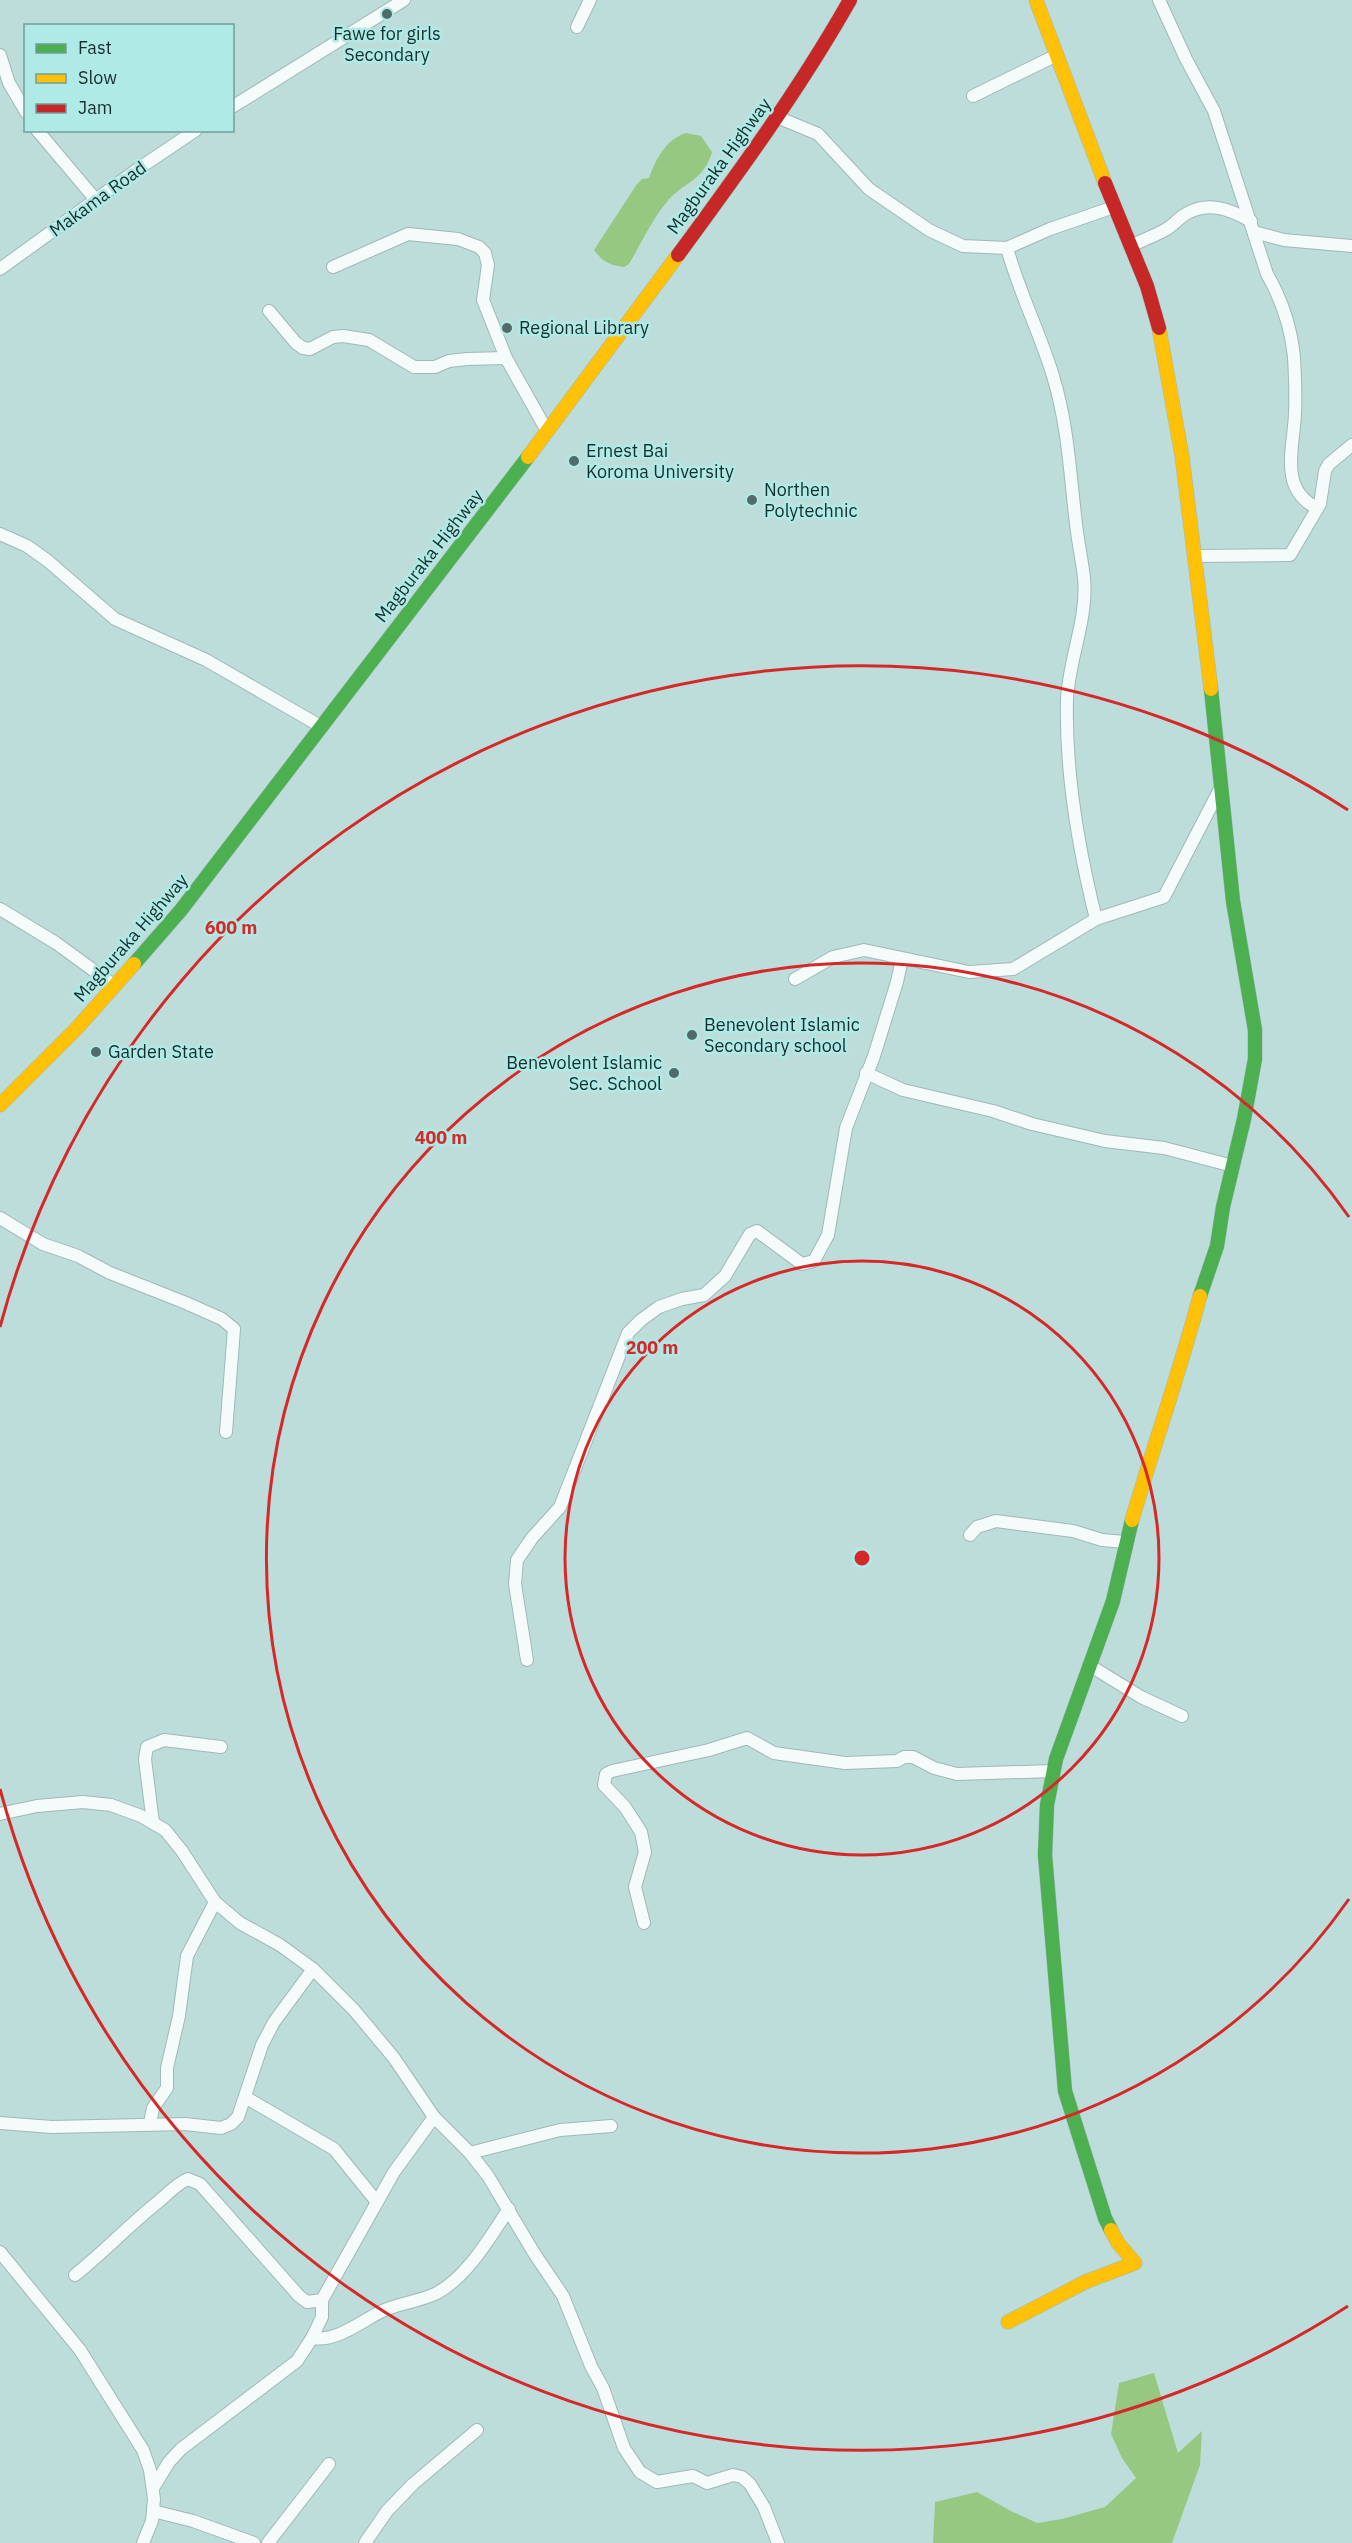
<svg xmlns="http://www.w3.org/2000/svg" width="1352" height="2543" font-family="'IBM Plex Sans',sans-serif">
  <rect width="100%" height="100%" fill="#bddddb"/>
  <!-- forest -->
  <g fill="#97c882">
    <path d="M 686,133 L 701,136 L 712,152 C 703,183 682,182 666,203 C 651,221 641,244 629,264 L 624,267 C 609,265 603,262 594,250 L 637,184 L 642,179 L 649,178 C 656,159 666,139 686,133 Z"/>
    <polygon points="1154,2373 1178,2453 1202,2431 1200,2465 1172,2543 933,2543 935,2502 977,2492 1011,2511 1037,2523 1062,2519 1105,2507 1136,2478 1122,2458 1111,2434 1119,2383"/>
  </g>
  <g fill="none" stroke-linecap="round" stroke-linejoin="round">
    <!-- street casing -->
    <g stroke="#a0b8b7" stroke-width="14">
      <g id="street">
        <path d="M 1159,0 L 1186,59 L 1214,111 L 1267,274 C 1282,300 1291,327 1294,357 C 1295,375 1296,395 1295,413 C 1294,447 1278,489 1317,508"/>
        <polyline points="577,27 590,0"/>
        <polyline points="0,55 9,83 26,112"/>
        <polyline points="973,96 1057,55"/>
        <polyline points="232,107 404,0"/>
        <polyline points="777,117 818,134 869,189 929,230 963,246 1007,248 1050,229 1114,207"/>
        <polyline points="37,130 96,200"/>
        <polyline points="1254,232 1284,240 1352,246"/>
        <path d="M 1130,246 C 1141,241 1154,236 1165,230 C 1172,226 1177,220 1184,215 C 1207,200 1229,209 1251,221"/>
        <path d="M 1007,248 C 1019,292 1040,333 1053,376 C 1068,425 1070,474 1076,524 C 1078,542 1082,560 1084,578 C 1088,619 1069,658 1067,699 C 1065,773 1078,847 1096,919"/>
        <polyline points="333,267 408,234 458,239 479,247 485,253 488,265 483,300 506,358 547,431"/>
        <polyline points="0,269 138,169 196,130"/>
        <polyline points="269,311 296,343 303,348 310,349 333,337 343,336 369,340 414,367 435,367 449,361 467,359 506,358"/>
        <polyline points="0,534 27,546 48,561 115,619 206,660 322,727"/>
        <polyline points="1194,556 1290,555 1320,504 1325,471 1329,464 1352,445"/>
        <polyline points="0,909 56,943 115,986"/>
        <polyline points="795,979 833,957 864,950 969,972 1013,969 1096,919 1164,897 1221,787"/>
        <polyline points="866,1073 903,1090 993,1111 1032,1124 1105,1141 1164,1148 1233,1166"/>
        <polyline points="0,1218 43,1244 78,1256 110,1273 186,1303 222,1319 234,1329 226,1432"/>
        <polyline points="970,1535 977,1527 996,1521 1073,1531 1102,1540 1125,1542"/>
        <polyline points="527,1660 515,1584 517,1560 532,1538 560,1507 628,1333 641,1320 659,1307 682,1299 704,1295 725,1276 750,1234 757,1231 802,1264 814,1261 828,1235 846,1128 874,1056 897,982 902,959"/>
        <polyline points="1089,1665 1141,1697 1182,1716"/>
        <polyline points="0,1814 37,1806 83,1802 111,1805 141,1816 165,1830 182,1851 215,1902 240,1923 280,1945 313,1969 354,2010 394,2058 434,2117 470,2153 488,2176 534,2253 563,2296 591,2366 603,2388 624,2448 640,2472 657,2482 693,2476 707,2483 733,2475 742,2477 750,2484 764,2507 778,2543"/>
        <polyline points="153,1823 145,1759 147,1747 164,1740 221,1747"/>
        <polyline points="644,1923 635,1887 645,1852 641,1832 625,1807 604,1785 606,1774 612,1771 709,1750 747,1738 774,1753 845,1763 897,1761 904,1757 913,1757 934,1768 957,1774 1053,1771"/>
        <polyline points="245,2097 334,2149 377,2202"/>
        <polyline points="0,2123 52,2127 185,2124 221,2128 231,2124 238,2117 262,2045 274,2022 313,1969"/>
        <polyline points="150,2123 153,2108 167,2088 167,2068 179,2016 187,1956 215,1902"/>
        <polyline points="470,2153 560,2130 611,2126"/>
        <polyline points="0,2252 80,2350 143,2450 150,2470 154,2499 152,2521 143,2543"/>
        <path d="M 75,2275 C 104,2252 129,2225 158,2202 C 168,2194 176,2184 188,2179 L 200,2184 L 299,2296 L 307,2302 L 322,2300"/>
        <path d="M 312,2338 C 336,2342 359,2323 380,2312 C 398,2303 419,2302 437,2293 C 469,2275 489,2238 509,2209"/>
        <polyline points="153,2488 169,2462 181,2449 297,2361 312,2338 322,2317 322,2300 394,2172 434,2117"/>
        <polyline points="153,2511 193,2521 254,2543"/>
        <polyline points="268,2543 329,2464"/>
        <polyline points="365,2543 387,2511 413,2484 477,2430"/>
      </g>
    </g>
    <!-- fast casing -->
    <g stroke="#a0b8b7" stroke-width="15">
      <g id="fast">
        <polyline points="134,964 181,910 528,457"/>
        <polyline points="1200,1296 1217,1246 1223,1207 1244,1119 1255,1059 1255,1030 1233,901 1211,689"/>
        <polyline points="1111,2230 1105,2218 1065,2091 1045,1855 1047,1805 1056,1759 1113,1601 1132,1520"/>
      </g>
    </g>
    <!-- slow casing -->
    <g stroke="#a0b8b7" stroke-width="15">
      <g id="slow">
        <polyline points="1036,0 1105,183"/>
        <polyline points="1159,328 1182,456 1211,689"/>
        <polyline points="528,457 678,255"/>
        <polyline points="0,1105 77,1028 134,964"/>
        <path d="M 1132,1520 C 1154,1445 1180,1371 1200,1296"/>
        <polyline points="1008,2322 1085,2282 1135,2263 1118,2243 1111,2230"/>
      </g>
    </g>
    <!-- jam casing -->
    <g stroke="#a0b8b7" stroke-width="15">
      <g id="jam">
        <polyline points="1105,183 1147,286 1159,328"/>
        <path d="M 678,255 C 739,172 799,90 850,0"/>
      </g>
    </g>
    <!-- street -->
    <use href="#street" stroke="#f5fafa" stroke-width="12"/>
    <!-- fast -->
    <use href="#fast" stroke="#4caf50" stroke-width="14"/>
    <!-- slow -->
    <use href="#slow" stroke="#ffc107" stroke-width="14"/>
    <!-- jam -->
    <use href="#jam" stroke="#c62828" stroke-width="14"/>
  </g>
  <!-- distance rings -->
  <g fill="none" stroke="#d62828" stroke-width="3">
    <circle cx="862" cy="1558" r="297"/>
    <path d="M1349 1899A595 595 0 1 1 1349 1217"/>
    <path d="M1348 2306A892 892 0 0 1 0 1789M0 1327A892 892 0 0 1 1348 810"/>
  </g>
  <!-- markers -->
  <g fill="#506b6a" stroke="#b0eae7" stroke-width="2">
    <circle cx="387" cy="14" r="6"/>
    <circle cx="507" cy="328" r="6"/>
    <circle cx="574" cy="461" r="6"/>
    <circle cx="752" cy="500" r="6"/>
    <circle cx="692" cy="1035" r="6"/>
    <circle cx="96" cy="1052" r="6"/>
    <circle cx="674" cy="1073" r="6"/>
  </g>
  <g text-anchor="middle" stroke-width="5" stroke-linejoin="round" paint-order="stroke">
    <!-- poi labels -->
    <g font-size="18" fill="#162e2d" stroke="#b0eae7" text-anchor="start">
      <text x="387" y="40" text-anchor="middle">Fawe for girls<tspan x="387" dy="21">Secondary</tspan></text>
      <text x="519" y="334">Regional Library</text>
      <text x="586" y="457">Ernest Bai<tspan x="586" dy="21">Koroma University</tspan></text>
      <text x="764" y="496">Northen<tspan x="764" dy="21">Polytechnic</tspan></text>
      <text x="704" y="1031">Benevolent Islamic<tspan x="704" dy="21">Secondary school</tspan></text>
      <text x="108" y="1058">Garden State</text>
      <text x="662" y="1069" text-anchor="end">Benevolent Islamic<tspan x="662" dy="21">Sec. School</tspan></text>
    </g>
    <!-- street labels -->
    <g font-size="18" fill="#162e2d" stroke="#b0eae7">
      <text transform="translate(719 166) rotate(-54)" y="6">Magburaka Highway</text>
      <text transform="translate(98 199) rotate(-36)" y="6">Makama Road</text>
      <text transform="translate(429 556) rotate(-52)" y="6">Magburaka Highway</text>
      <text transform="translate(131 938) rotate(-49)" y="6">Magburaka Highway</text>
    </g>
  </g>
  <circle cx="862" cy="1558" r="9" fill="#d62828" stroke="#b0eae7" stroke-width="3"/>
  <g font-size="18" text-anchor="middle" font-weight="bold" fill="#d62828" stroke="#b0eae7" stroke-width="5" stroke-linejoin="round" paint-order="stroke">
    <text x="231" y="934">600 m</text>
    <text x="441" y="1144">400 m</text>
    <text x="652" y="1354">200 m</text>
  </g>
  <!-- legend -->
  <rect x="24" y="24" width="210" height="108" fill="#b0eae7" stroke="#729f9d" stroke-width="1.5"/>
  <rect x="36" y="44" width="30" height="9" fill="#4caf50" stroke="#729f9d" stroke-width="1.5"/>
  <text x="78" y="54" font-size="18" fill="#162e2d">Fast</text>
  <rect x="36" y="74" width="30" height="9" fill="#ffc107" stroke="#729f9d" stroke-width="1.5"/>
  <text x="78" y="84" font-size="18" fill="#162e2d">Slow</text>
  <rect x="36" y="104" width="30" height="9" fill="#c62828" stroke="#729f9d" stroke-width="1.5"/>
  <text x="78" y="114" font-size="18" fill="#162e2d">Jam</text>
</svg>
